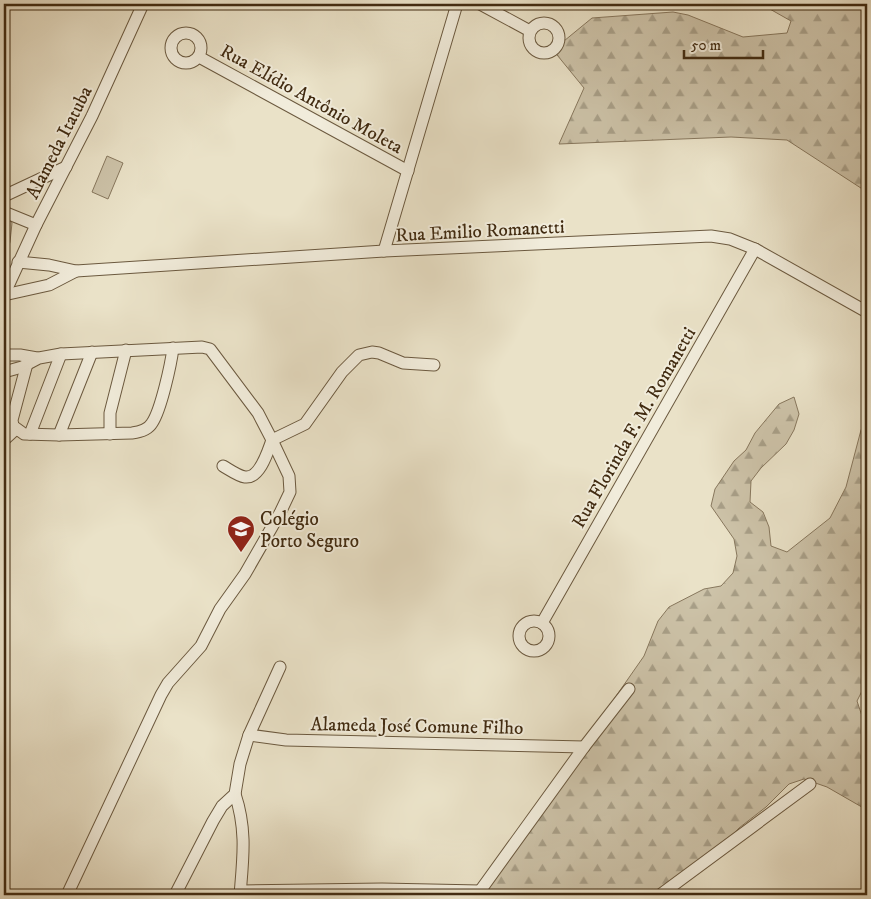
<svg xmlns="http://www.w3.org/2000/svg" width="871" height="899" font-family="'IM FELL DW Pica',serif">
  <defs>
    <pattern id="forest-firs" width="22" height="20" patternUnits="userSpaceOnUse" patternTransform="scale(1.25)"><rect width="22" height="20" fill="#cdc3a9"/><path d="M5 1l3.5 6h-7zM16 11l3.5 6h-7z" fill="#a89f88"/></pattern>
  </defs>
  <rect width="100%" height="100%" fill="#eae2c8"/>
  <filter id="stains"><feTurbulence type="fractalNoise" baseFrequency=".004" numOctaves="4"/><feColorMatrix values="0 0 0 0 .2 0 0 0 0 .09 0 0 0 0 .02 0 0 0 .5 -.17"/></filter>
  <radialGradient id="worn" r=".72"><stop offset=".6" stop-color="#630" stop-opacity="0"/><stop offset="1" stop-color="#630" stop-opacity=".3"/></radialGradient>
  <!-- green -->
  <polygon fill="#cdc3a9" stroke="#87775d" points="107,156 123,163 108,199 92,192"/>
  <!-- forest -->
  <g fill="url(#forest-firs)" stroke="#87775d">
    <polygon points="761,4 867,4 867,192 787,140 731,137 559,144 584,88 553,50 592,18 673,12 688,15 743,37 787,33 791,21"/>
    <polygon points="4,207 12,223 10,242 4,263"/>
    <polygon points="794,397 799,414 794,430 786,444 761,468 751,481 750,502 763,512 769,527 771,546 787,552 830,518 846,487 861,430 867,419 867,684 865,685 857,701 862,716 867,719 867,810 827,787 804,779 789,784 766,807 739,828 728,840 655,895 483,895 522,831 644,656 658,621 669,607 704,589 721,586 733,573 737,556 734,539 711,506 715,489 734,461 746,450 755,433 779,404"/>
  </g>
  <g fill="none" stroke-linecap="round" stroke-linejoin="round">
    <!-- minor casing -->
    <g stroke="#6b593f" stroke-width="13">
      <g id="minor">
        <polyline points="480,4 530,31"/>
        <circle cx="544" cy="38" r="15"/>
        <circle cx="186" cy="48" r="15"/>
        <polyline points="199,57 408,171"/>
        <polyline points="4,196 66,167"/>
        <polyline points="4,212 36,225"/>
        <polyline points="384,251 457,4"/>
        <polyline points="18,262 49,265 76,271 384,251 711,236 730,239 755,249 867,312"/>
        <polyline points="4,295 36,225 92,116 143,4"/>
        <polyline points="4,295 49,285 76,271"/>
        <polyline points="4,355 20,355 37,358"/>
        <path d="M 28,360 L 12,420 L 13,426 L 24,434 L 59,435 L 132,433 C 140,432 148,430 152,423 C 161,410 171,364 173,348"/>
        <path d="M 4,372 L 22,367 L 39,358 L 61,354 L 202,347 L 210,349 L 258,413 L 272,440 C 268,451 260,479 245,477 C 238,476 230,470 223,466"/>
        <polyline points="30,434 61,354"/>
        <polyline points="110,434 110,413 126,350"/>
        <polyline points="59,435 92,352"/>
        <polyline points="4,440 16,429"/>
        <circle cx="534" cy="636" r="15"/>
        <polyline points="542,623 755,249"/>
        <polyline points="249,735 286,740 584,747"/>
        <path d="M 235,794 C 247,830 243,858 240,895"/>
        <polyline points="241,891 382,889 480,891"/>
        <polyline points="67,895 161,695 168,683 201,646 220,609 245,574 280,513 290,492 289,476 272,440 305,424 342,372 359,355 372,352 379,353 403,363 434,365"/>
        <polyline points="175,895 213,821 222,806 235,794 240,764 249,735 280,667"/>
        <polyline points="480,895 480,891 584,747 629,689"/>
        <polyline points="660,895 810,784"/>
      </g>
    </g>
    <!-- minor -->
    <use href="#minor" stroke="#f1ecdb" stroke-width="11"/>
  </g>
  <!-- icons -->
  <defs>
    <g id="school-pin" transform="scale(1.4375)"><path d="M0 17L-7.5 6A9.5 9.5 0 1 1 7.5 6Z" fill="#8f2418" stroke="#f1ecdb"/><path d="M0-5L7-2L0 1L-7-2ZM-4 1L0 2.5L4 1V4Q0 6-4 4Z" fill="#fff"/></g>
  </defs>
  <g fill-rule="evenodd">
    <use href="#school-pin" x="241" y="529"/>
  </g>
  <g text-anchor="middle" stroke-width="4" stroke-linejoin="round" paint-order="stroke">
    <!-- street labels -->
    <g font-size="19" fill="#412b11" stroke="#f1ecdb">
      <text transform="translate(312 98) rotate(29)" y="7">Rua Elídio Antônio Moleta</text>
      <text transform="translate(58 142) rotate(-63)" y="7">Alameda Itatuba</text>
      <text transform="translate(480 230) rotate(-3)" y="7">Rua Emilio Romanetti</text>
      <text transform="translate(633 427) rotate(-60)" y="7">Rua Florinda F. M. Romanetti</text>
      <text transform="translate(417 725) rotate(1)" y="7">Alameda José Comune Filho</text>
    </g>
    <!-- poi labels -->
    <g font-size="19" fill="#412b11" stroke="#f1ecdb" text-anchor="start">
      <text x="260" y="525">Colégio<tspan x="260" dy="22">Porto Seguro</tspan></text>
    </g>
  </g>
  <!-- margin -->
  <rect width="871" height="899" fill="none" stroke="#eae2c8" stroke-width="20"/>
  <rect x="5" y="5" width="861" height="889" fill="none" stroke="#412b11" stroke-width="2.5"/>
  <rect x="10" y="10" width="851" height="879" fill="none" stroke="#412b11"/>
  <!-- scale -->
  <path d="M684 50v8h79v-8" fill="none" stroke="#412b11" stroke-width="2.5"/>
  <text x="691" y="50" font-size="15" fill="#412b11" stroke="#f1ecdb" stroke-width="4" paint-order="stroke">50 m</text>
  <rect width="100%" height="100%" filter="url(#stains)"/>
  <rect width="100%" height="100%" fill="url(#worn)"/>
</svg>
